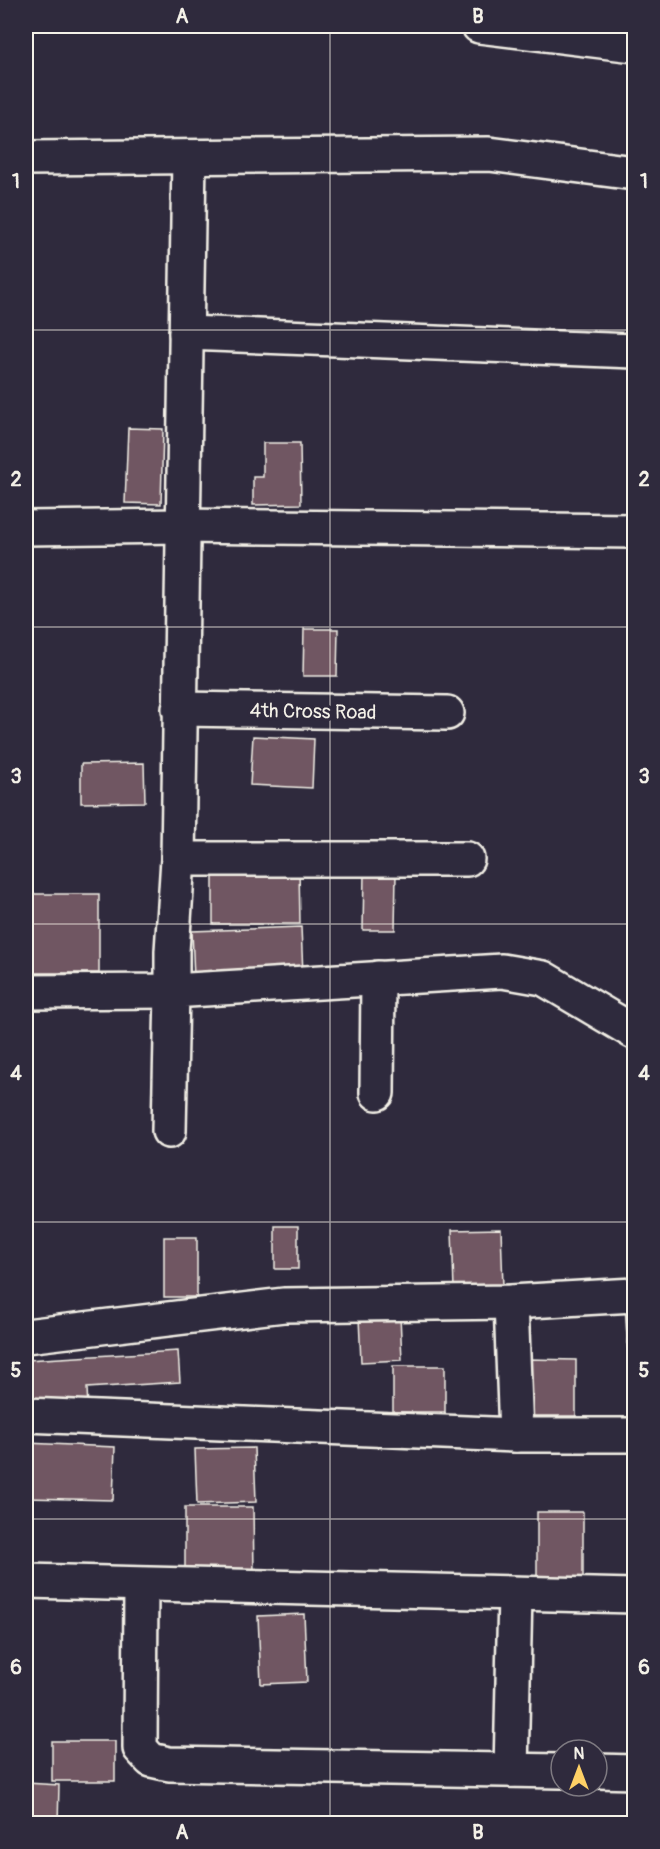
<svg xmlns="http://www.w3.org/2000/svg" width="660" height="1849" font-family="Pangolin,sans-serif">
  <rect width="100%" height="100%" fill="#2f2a3d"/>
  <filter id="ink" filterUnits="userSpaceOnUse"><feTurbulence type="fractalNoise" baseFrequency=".0167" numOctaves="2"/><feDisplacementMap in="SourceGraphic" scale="12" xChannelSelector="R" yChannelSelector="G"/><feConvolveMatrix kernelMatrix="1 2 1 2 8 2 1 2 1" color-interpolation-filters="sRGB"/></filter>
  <g filter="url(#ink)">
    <!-- building -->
    <g fill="#6f5762" stroke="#f4f1e8" stroke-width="1.5">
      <polygon points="128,428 163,429 161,504 125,503"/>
      <polygon points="263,443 300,443 301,504 253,505 253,477 263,477"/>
      <polygon points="304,629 338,629 337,676 303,676"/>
      <polygon points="253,736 314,739 312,788 250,785"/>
      <polygon points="144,763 145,802 81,803 81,764"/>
      <polygon points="299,869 300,924 213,924 213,870"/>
      <polygon points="364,873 396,874 395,930 363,930"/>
      <rect x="26" y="894" width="73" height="79"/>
      <polygon points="301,927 303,974 194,978 192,931"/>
      <rect x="275" y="1226" width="23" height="43"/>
      <polygon points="501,1229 503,1287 454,1289 452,1230"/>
      <rect x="164" y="1237" width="33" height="60"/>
      <polygon points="634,1303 634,1354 628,1354 625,1304"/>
      <polygon points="400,1316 402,1360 361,1362 359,1318"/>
      <polygon points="178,1351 180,1382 87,1388 88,1408 30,1412 27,1360"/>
      <polygon points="527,1359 576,1360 576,1416 527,1416"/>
      <rect x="393" y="1366" width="52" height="46"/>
      <polygon points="26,1443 115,1447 113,1500 26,1498"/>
      <polygon points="254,1448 256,1502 197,1504 195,1449"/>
      <polygon points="185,1507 253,1507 254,1574 185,1574"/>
      <rect x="537" y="1512" width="46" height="66"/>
      <polygon points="304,1614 307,1682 261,1684 258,1616"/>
      <rect x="52" y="1741" width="63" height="40"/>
      <polygon points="26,1783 59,1785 58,1824 26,1824"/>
    </g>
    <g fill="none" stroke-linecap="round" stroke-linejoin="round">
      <!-- minor casing -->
      <g stroke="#f4f1e8" stroke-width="38">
        <g id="minor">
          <polyline points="479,26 634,45"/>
          <polyline points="26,158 489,154 634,173"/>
          <polyline points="186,333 634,351"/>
          <polyline points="26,528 182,526 634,531"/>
          <polyline points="179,709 447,713"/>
          <polyline points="178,859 467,859"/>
          <polyline points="26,992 172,991 172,951 178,859 189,157"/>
          <polyline points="377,1093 378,978"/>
          <polyline points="169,1131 172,991 502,971 543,978 634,1032"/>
          <polyline points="511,1302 516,1435"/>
          <polyline points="26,1336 284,1305 511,1302 634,1295"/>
          <polyline points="26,1415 516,1435 634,1435"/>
          <polyline points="26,1581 634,1596"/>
          <polyline points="141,1585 140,1748 151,1760 169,1764 561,1771"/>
          <polyline points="511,1770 515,1594"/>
          <polyline points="597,1771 634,1772"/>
        </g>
      </g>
      <!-- minor -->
      <use href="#minor" stroke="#2f2a3d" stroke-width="33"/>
    </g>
  </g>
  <!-- grid -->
  <path fill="none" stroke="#f4f1e8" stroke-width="1.5" stroke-opacity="0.55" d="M 330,26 L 330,1824M 26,330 L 634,330M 26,627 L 634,627M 26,924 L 634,924M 26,1222 L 634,1222M 26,1519 L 634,1519"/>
  <g text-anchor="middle" stroke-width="6" stroke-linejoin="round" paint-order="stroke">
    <!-- street labels -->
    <g font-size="20" fill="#f4f1e8" stroke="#2f2a3d">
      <text transform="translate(313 711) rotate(1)" y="7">4th Cross Road</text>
    </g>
  </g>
  <!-- margin -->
  <rect width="660" height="1849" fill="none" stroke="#2f2a3d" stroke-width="66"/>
  <!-- north arrow -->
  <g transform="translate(579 1768)"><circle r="28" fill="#2f2a3d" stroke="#7e7a81" stroke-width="1.5"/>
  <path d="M0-4.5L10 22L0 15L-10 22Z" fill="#ffd166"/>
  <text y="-9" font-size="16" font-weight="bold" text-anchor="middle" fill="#f4f1e8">N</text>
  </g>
  <rect x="33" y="33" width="594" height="1783" fill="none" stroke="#f4f1e8" stroke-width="2"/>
  <g font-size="20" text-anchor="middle" font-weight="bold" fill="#f4f1e8">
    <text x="182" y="23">A</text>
    <text x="478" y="23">B</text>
    <text x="16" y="188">1</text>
    <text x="644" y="188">1</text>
    <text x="16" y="486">2</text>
    <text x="644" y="486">2</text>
    <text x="16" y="783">3</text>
    <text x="644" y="783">3</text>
    <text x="16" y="1080">4</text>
    <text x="644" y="1080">4</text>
    <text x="16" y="1377">5</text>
    <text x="644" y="1377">5</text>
    <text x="16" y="1674">6</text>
    <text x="644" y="1674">6</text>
    <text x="182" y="1839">A</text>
    <text x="478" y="1839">B</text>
  </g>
</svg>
